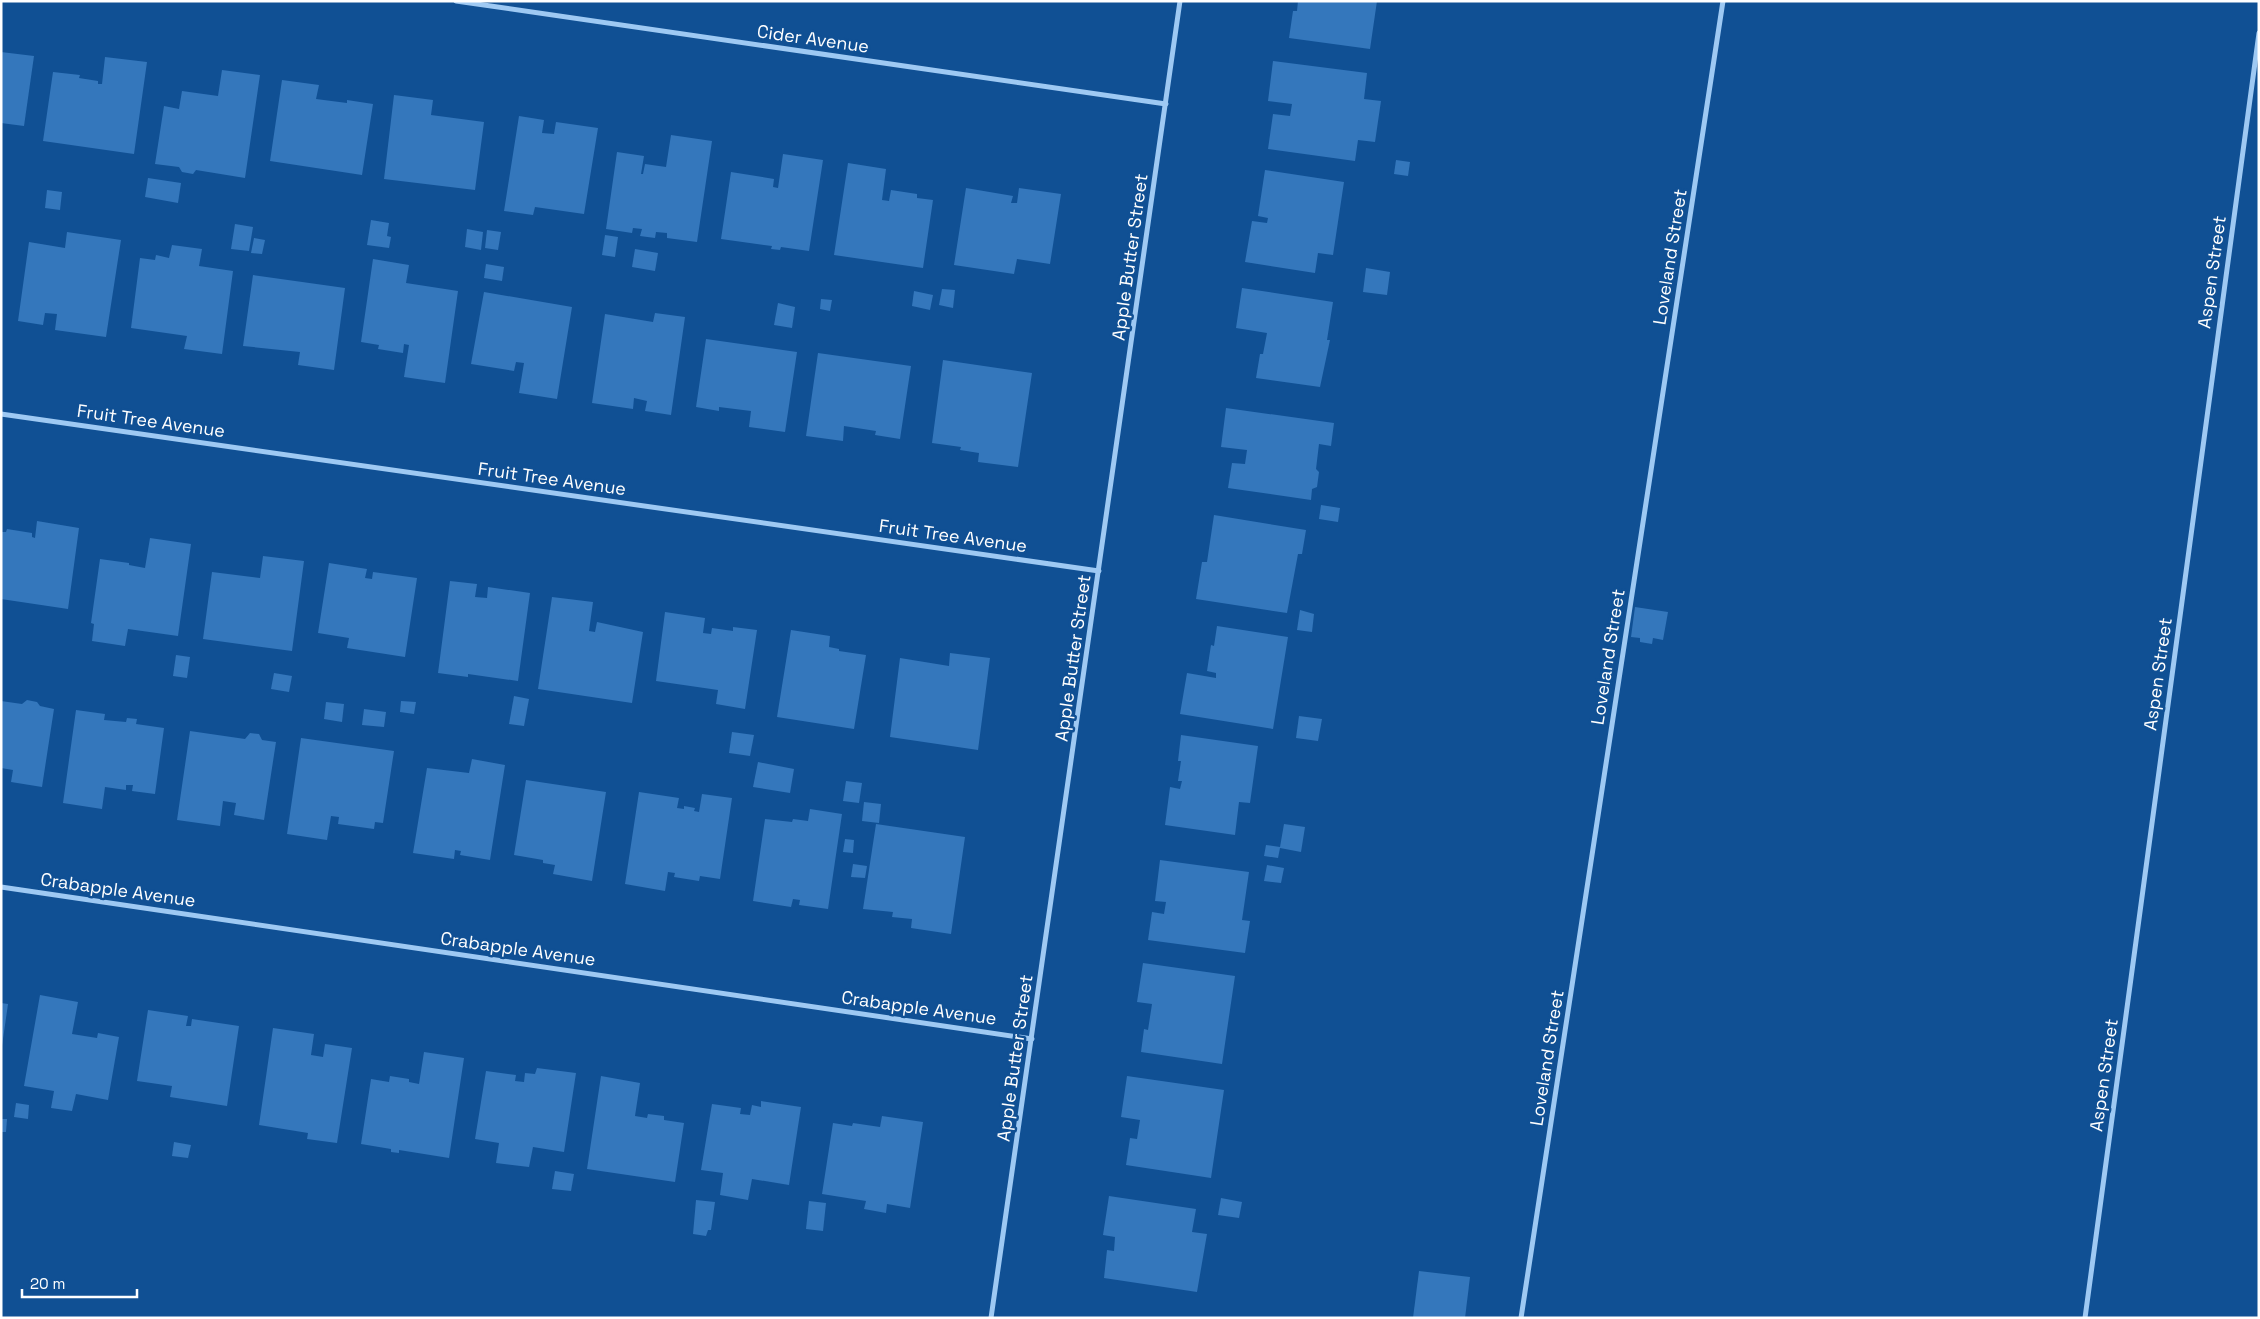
<svg xmlns="http://www.w3.org/2000/svg" width="2260" height="1319" font-family="'Space Grotesk',sans-serif">
  <rect width="100%" height="100%" fill="#105094"/>
  <!-- building -->
  <g fill="#3477bc">
    <polygon points="1298,1 1377,1 1370,49 1289,38 1293,11 1297,11"/>
    <polygon points="1,52 34,56 24,126 1,123"/>
    <polygon points="105,57 147,62 134,154 43,141 53,72 80,75 79,78 98,81 98,84 102,84"/>
    <polygon points="1273,61 1367,73 1364,99 1381,101 1375,142 1358,140 1355,161 1268,149 1273,114 1290,116 1292,104 1268,101"/>
    <polygon points="222,70 260,75 245,178 196,170 193,174 182,172 179,167 155,164 164,106 179,109 182,91 218,96"/>
    <polygon points="282,80 319,85 316,99 347,103 347,100 373,104 362,175 270,161"/>
    <polygon points="394,95 433,100 431,115 484,122 475,190 384,179"/>
    <polygon points="519,116 544,120 542,133 554,134 556,122 598,128 584,214 535,207 533,215 504,211"/>
    <polygon points="671,135 712,141 697,242 667,238 667,233 656,232 655,238 640,236 642,229 633,228 632,233 606,229 617,152 644,156 641,174 643,174 645,164 666,167"/>
    <polygon points="783,154 823,160 809,251 781,247 780,250 771,249 772,246 721,239 731,172 774,179 773,187 778,188"/>
    <polygon points="1396,160 1410,162 1408,176 1394,174"/>
    <polygon points="848,163 886,169 882,200 889,201 891,190 917,194 917,198 933,200 923,268 834,255"/>
    <polygon points="1265,170 1344,182 1333,255 1318,253 1315,273 1245,262 1252,221 1267,223 1268,218 1258,216"/>
    <polygon points="148,178 181,183 178,203 145,197"/>
    <polygon points="966,188 1013,196 1011,203 1017,203 1019,188 1061,194 1050,264 1017,259 1014,274 954,265"/>
    <polygon points="47,190 62,192 60,210 45,208"/>
    <polygon points="371,220 389,223 387,236 391,237 389,248 367,245"/>
    <polygon points="235,224 253,227 249,251 231,249"/>
    <polygon points="467,229 483,232 481,250 465,247"/>
    <polygon points="487,230 501,232 498,250 485,248"/>
    <polygon points="67,232 121,240 106,337 55,330 57,314 45,313 43,325 18,321 29,242 65,248"/>
    <polygon points="605,235 618,237 615,257 602,255"/>
    <polygon points="254,238 265,240 262,254 251,253"/>
    <polygon points="172,245 202,249 199,266 233,271 222,354 184,349 187,336 131,328 140,258 155,260 156,255 169,258"/>
    <polygon points="635,249 658,253 655,271 632,267"/>
    <polygon points="373,259 409,265 406,283 458,291 445,383 404,377 409,345 404,344 403,353 378,349 379,345 361,342"/>
    <polygon points="486,264 504,267 502,281 484,278"/>
    <polygon points="1366,268 1390,272 1387,295 1363,292"/>
    <polygon points="253,275 345,288 334,370 298,365 300,352 243,346"/>
    <polygon points="1242,288 1333,302 1327,340 1330,340 1320,387 1256,378 1260,354 1263,354 1267,333 1236,328"/>
    <polygon points="942,289 955,290 953,308 939,305"/>
    <polygon points="914,291 933,295 930,310 912,306"/>
    <polygon points="484,292 572,307 557,399 519,393 524,363 516,362 514,371 471,364"/>
    <polygon points="821,299 832,300 830,311 820,309"/>
    <polygon points="778,303 795,307 792,328 774,325"/>
    <polygon points="655,313 685,317 671,415 645,411 647,401 634,398 633,409 592,403 605,314 653,322"/>
    <polygon points="706,339 797,352 785,432 749,427 751,411 719,407 719,411 696,407"/>
    <polygon points="818,353 911,366 900,439 875,435 876,431 844,426 843,441 806,436"/>
    <polygon points="943,360 1032,373 1018,467 978,462 979,453 960,450 961,447 932,443"/>
    <polygon points="1226,408 1334,423 1331,446 1319,444 1316,469 1319,472 1317,487 1312,489 1311,500 1228,488 1232,463 1245,464 1247,450 1221,447"/>
    <polygon points="1321,505 1340,508 1338,522 1319,519"/>
    <polygon points="1214,515 1306,530 1302,554 1298,554 1287,613 1196,599 1202,562 1207,562"/>
    <polygon points="37,521 79,528 68,609 1,599 1,532 6,532 7,529 32,533 32,537 35,538"/>
    <polygon points="150,538 191,544 178,636 128,629 125,646 92,641 94,624 91,623 100,559 129,563 129,565 145,568"/>
    <polygon points="263,556 304,561 292,651 203,639 212,572 260,578"/>
    <polygon points="329,563 367,569 365,578 372,579 373,572 417,578 405,657 347,648 349,638 318,633"/>
    <polygon points="450,581 477,584 475,597 487,598 488,587 530,593 518,681 468,674 468,677 438,673"/>
    <polygon points="552,597 593,602 589,631 595,632 597,622 643,632 632,703 538,689"/>
    <polygon points="1635,607 1668,612 1663,640 1653,638 1652,644 1640,642 1640,638 1631,637"/>
    <polygon points="1300,610 1314,614 1312,632 1297,630"/>
    <polygon points="665,612 705,618 703,633 711,634 712,628 733,631 733,627 757,630 745,709 716,704 718,690 656,681"/>
    <polygon points="1217,626 1288,637 1273,729 1180,714 1187,673 1216,678 1216,673 1207,671 1211,645 1214,646"/>
    <polygon points="791,630 830,636 829,647 839,649 839,651 866,655 854,729 777,717"/>
    <polygon points="950,653 990,658 978,750 890,737 900,658 949,666"/>
    <polygon points="176,655 190,657 187,678 173,676"/>
    <polygon points="274,673 292,676 289,692 271,689"/>
    <polygon points="514,696 529,699 524,726 509,724"/>
    <polygon points="27,700 37,702 40,706 54,709 42,787 11,782 13,770 1,768 1,701 22,704"/>
    <polygon points="401,701 416,702 414,714 400,712"/>
    <polygon points="326,702 344,704 342,722 324,719"/>
    <polygon points="364,709 386,712 384,727 362,725"/>
    <polygon points="76,710 105,714 104,720 126,722 127,718 137,719 136,724 164,728 155,794 132,791 133,785 126,785 126,790 105,787 102,809 63,803"/>
    <polygon points="1299,716 1322,719 1318,741 1296,738"/>
    <polygon points="190,731 245,739 250,733 259,734 262,740 276,742 264,820 234,815 236,803 223,801 220,826 177,820"/>
    <polygon points="732,732 754,735 750,756 729,753"/>
    <polygon points="1181,735 1258,746 1250,803 1239,802 1235,835 1165,825 1170,787 1180,789 1182,781 1178,781 1181,761 1178,761"/>
    <polygon points="301,738 394,751 383,823 375,822 374,829 338,824 339,817 331,816 327,840 287,834"/>
    <polygon points="472,759 505,765 490,860 460,855 461,851 455,850 454,859 413,853 427,768 469,773"/>
    <polygon points="758,762 794,769 790,793 753,787"/>
    <polygon points="526,780 606,792 592,881 553,874 555,865 543,863 543,860 514,855"/>
    <polygon points="846,781 862,783 859,803 843,801"/>
    <polygon points="639,792 679,798 677,808 684,809 684,806 695,808 694,811 699,812 702,794 732,798 720,879 700,876 699,881 674,877 675,873 668,872 665,891 625,884"/>
    <polygon points="864,802 881,804 879,823 862,821"/>
    <polygon points="810,809 842,814 828,909 799,905 800,900 793,899 791,907 753,901 765,819 792,822 793,819 808,821"/>
    <polygon points="876,824 965,837 951,934 911,928 912,919 892,917 893,912 863,909"/>
    <polygon points="1284,824 1305,827 1301,852 1280,848 1278,858 1264,856 1266,845 1280,847"/>
    <polygon points="845,839 854,840 853,853 843,852"/>
    <polygon points="1160,860 1249,872 1242,920 1250,921 1245,953 1148,940 1152,912 1164,914 1166,902 1155,901"/>
    <polygon points="853,864 867,866 865,878 851,877"/>
    <polygon points="1267,865 1284,868 1281,883 1264,881"/>
    <polygon points="1143,963 1235,976 1222,1064 1141,1052 1144,1029 1148,1030 1152,1004 1137,1002"/>
    <polygon points="40,995 78,1002 72,1034 97,1038 98,1033 119,1037 108,1100 76,1094 72,1111 51,1108 54,1091 24,1086"/>
    <polygon points="1,1003 8,1004 2,1046 1,1046"/>
    <polygon points="148,1010 188,1016 186,1026 191,1026 192,1019 239,1026 227,1106 170,1097 172,1086 137,1081"/>
    <polygon points="273,1028 314,1034 311,1055 323,1057 325,1044 352,1048 337,1143 307,1139 308,1133 259,1125"/>
    <polygon points="424,1052 464,1058 449,1158 399,1150 399,1153 391,1152 391,1149 361,1144 371,1079 389,1082 390,1076 409,1079 409,1082 419,1084"/>
    <polygon points="537,1068 576,1073 564,1152 533,1147 529,1167 496,1163 499,1143 475,1139 486,1071 516,1075 515,1081 524,1082 525,1073 535,1074"/>
    <polygon points="601,1076 640,1083 635,1116 647,1118 648,1114 664,1116 664,1120 684,1123 675,1182 587,1169"/>
    <polygon points="1127,1076 1224,1090 1211,1178 1126,1165 1130,1138 1137,1139 1140,1120 1121,1117"/>
    <polygon points="761,1101 801,1107 789,1185 752,1179 748,1200 720,1195 723,1173 701,1170 712,1104 741,1108 740,1114 750,1115 752,1105 761,1107"/>
    <polygon points="16,1103 29,1105 28,1119 14,1117"/>
    <polygon points="882,1116 923,1122 910,1208 887,1204 886,1213 864,1209 866,1201 822,1194 833,1123 852,1126 853,1123 880,1127"/>
    <polygon points="1,1119 7,1119 6,1132 1,1132"/>
    <polygon points="174,1142 191,1145 188,1158 172,1156"/>
    <polygon points="555,1171 574,1174 571,1191 552,1189"/>
    <polygon points="1109,1196 1196,1209 1192,1232 1207,1234 1197,1292 1104,1278 1107,1250 1114,1251 1115,1237 1103,1235"/>
    <polygon points="1221,1198 1242,1202 1239,1218 1218,1215"/>
    <polygon points="696,1200 715,1202 711,1230 708,1230 706,1236 693,1234"/>
    <polygon points="809,1201 826,1203 823,1231 806,1229"/>
    <polygon points="1419,1271 1470,1277 1465,1318 1413,1318"/>
  </g>
  <g fill="none" stroke-linecap="round" stroke-linejoin="round">
    <!-- street -->
    <g stroke="#9ec9f3" stroke-width="5">
      <polyline points="456,1 1166,104"/>
      <polyline points="1,414 1099,571"/>
      <polyline points="1,887 1032,1039"/>
      <polyline points="991,1318 1180,1"/>
      <polyline points="1521,1318 1723,1"/>
      <polyline points="2085,1318 2259,33"/>
    </g>
  </g>
  <g text-anchor="middle" stroke-width="5" stroke-linejoin="round" paint-order="stroke">
    <!-- street labels -->
    <g font-size="18" fill="#fff" stroke="#105094">
      <text transform="translate(813 39) rotate(8)" y="6">Cider Avenue</text>
      <text transform="translate(1130 257) rotate(-82)" y="6">Apple Butter Street</text>
      <text transform="translate(1670 257) rotate(-81)" y="6">Loveland Street</text>
      <text transform="translate(2212 272) rotate(-82)" y="6">Aspen Street</text>
      <text transform="translate(151 421) rotate(8)" y="6">Fruit Tree Avenue</text>
      <text transform="translate(552 479) rotate(8)" y="6">Fruit Tree Avenue</text>
      <text transform="translate(953 536) rotate(8)" y="6">Fruit Tree Avenue</text>
      <text transform="translate(1608 657) rotate(-81)" y="6">Loveland Street</text>
      <text transform="translate(1073 658) rotate(-82)" y="6">Apple Butter Street</text>
      <text transform="translate(2158 674) rotate(-82)" y="6">Aspen Street</text>
      <text transform="translate(118 890) rotate(8)" y="6">Crabapple Avenue</text>
      <text transform="translate(518 949) rotate(8)" y="6">Crabapple Avenue</text>
      <text transform="translate(919 1008) rotate(8)" y="6">Crabapple Avenue</text>
      <text transform="translate(1015 1058) rotate(-82)" y="6">Apple Butter Street</text>
      <text transform="translate(1547 1058) rotate(-81)" y="6">Loveland Street</text>
      <text transform="translate(2104 1075) rotate(-82)" y="6">Aspen Street</text>
    </g>
  </g>
  <!-- border -->
  <rect width="2260" height="1319" fill="none" stroke="#ffffff" stroke-width="5"/>
  <!-- scale -->
  <path d="M22 1289v8h115v-8" fill="none" stroke="#ffffff" stroke-width="2.5"/>
  <text x="30" y="1289" font-size="15" fill="#ffffff" stroke="#105094" stroke-width="4" paint-order="stroke">20 m</text>
</svg>
